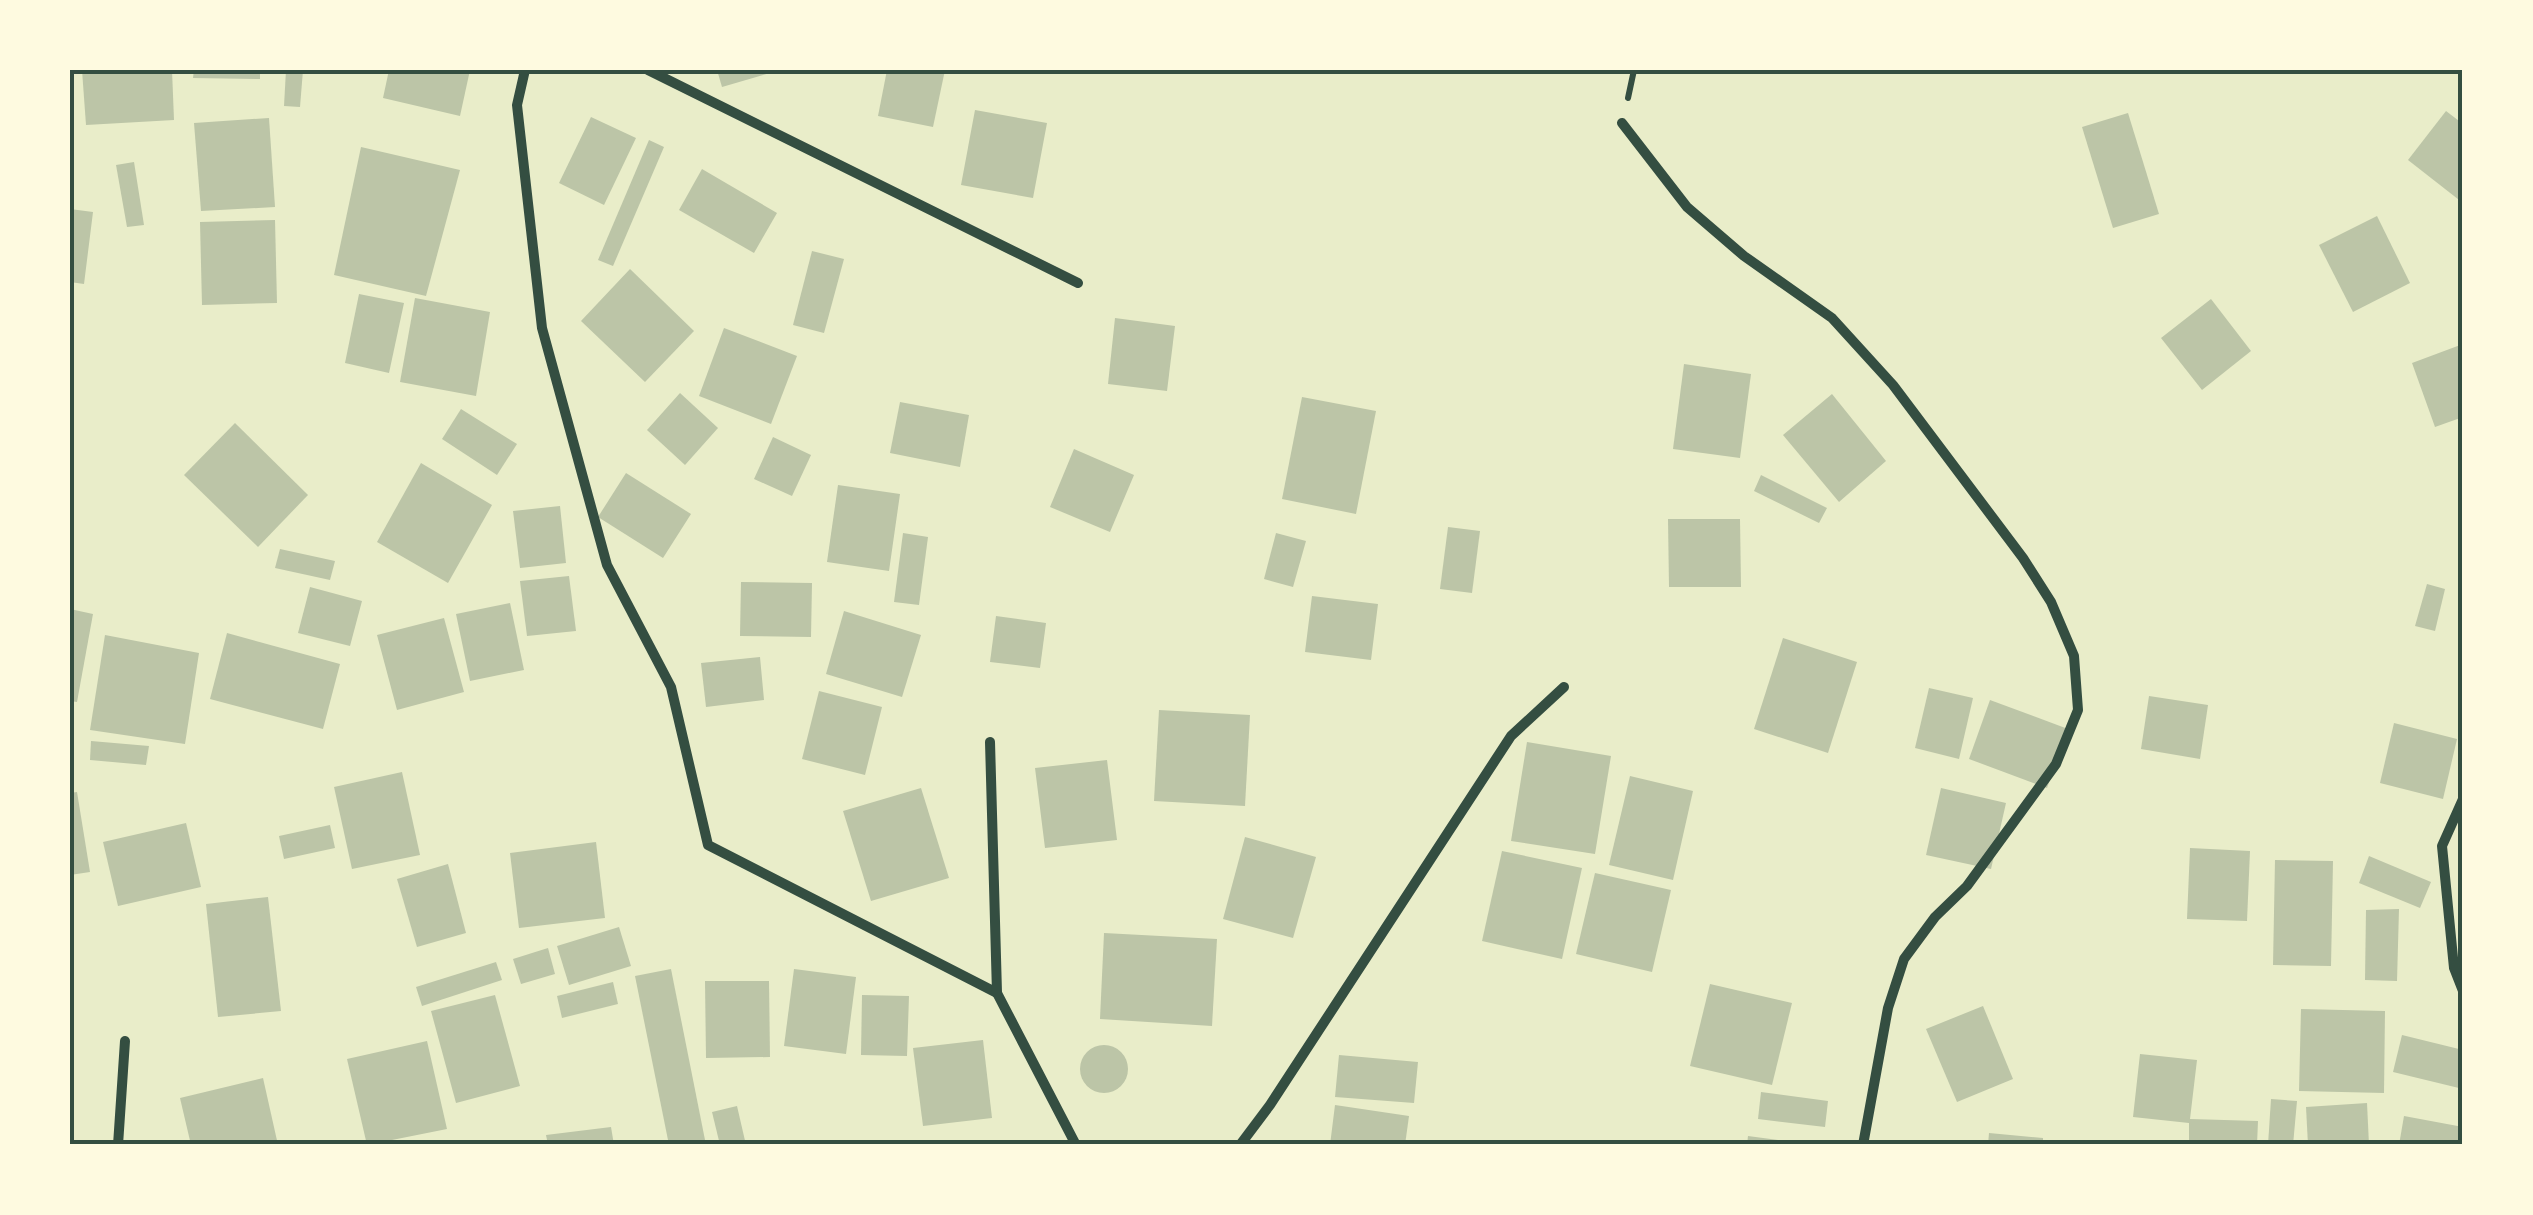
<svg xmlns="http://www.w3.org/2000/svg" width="2533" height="1215" font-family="'Source Sans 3',sans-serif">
  <rect width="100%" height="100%" fill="#e9edc9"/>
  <!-- building -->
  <g fill="#bcc5a7">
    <polygon points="82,70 172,70 174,120 86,125"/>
    <polygon points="194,70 260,70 260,79 193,78"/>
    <polygon points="286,70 303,70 300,107 284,106"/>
    <polygon points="389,70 470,70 460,116 383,98"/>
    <polygon points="717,70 777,70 777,71 722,87"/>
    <polygon points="887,70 945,70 933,127 878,116"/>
    <polygon points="975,110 1047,123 1033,198 961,185"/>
    <polygon points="2446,111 2463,124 2463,203 2408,160"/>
    <polygon points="2128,113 2159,214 2113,228 2082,127"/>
    <polygon points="591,117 636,138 604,205 559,183"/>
    <polygon points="269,118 275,207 201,211 194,123"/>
    <polygon points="649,140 664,147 613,266 598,260"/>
    <polygon points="361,147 460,170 426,296 334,275"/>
    <polygon points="134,162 144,225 127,227 116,165"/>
    <polygon points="702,169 777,213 754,253 679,210"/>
    <polygon points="70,209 93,212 84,284 70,282"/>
    <polygon points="2377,216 2410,283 2353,312 2319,245"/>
    <polygon points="275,220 277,303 202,305 200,222"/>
    <polygon points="812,251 844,259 824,333 793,325"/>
    <polygon points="630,269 694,331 645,382 581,321"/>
    <polygon points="359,294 404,303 389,373 345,363"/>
    <polygon points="415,298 490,312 476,396 400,382"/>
    <polygon points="2211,299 2251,351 2202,390 2161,338"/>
    <polygon points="1115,318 1175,326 1167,391 1108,384"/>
    <polygon points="724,328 797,356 771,424 699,396"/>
    <polygon points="2463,344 2463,417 2435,427 2412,363"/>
    <polygon points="1684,364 1751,374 1740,458 1673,449"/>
    <polygon points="680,393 718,428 685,465 647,430"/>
    <polygon points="1832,394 1886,461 1839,502 1783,435"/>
    <polygon points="1302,397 1376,411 1356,514 1282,499"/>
    <polygon points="900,402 969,415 960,467 890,453"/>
    <polygon points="461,409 517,444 497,475 442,439"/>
    <polygon points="235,423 308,495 258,547 184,475"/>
    <polygon points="773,437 811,455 792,496 754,479"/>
    <polygon points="1074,449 1134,475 1110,532 1050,507"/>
    <polygon points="421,463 492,505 448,583 377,542"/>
    <polygon points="626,473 691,514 663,558 598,517"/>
    <polygon points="1761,475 1827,508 1819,523 1754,491"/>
    <polygon points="838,485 900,494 889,571 827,562"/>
    <polygon points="560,506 566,563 520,568 513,511"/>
    <polygon points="1668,519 1740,519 1741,587 1669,587"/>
    <polygon points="1448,527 1480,531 1472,593 1440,589"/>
    <polygon points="903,533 928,537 919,605 894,602"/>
    <polygon points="1276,533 1306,541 1293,587 1264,579"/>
    <polygon points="280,549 335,561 330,580 275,568"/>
    <polygon points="569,576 576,631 527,636 520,581"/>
    <polygon points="741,582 812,583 811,637 740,636"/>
    <polygon points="2427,584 2445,589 2435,631 2415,626"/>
    <polygon points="310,587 362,601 350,646 298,633"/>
    <polygon points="1312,596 1378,604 1371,660 1305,652"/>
    <polygon points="510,603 524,670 470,681 456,614"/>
    <polygon points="70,609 93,614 77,702 70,701"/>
    <polygon points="844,611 921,635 902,697 826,674"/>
    <polygon points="996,616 1046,623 1040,668 990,662"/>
    <polygon points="444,618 464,692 397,710 377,635"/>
    <polygon points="227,633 340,664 323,729 210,699"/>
    <polygon points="105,635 199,653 185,744 90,730"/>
    <polygon points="1783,638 1857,662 1828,753 1754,729"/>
    <polygon points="760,657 764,700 706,707 701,663"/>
    <polygon points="1929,688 1973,698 1959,759 1915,748"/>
    <polygon points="819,691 882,707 865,775 802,759"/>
    <polygon points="2149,696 2208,705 2200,759 2141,749"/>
    <polygon points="1990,700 2068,729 2047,788 1969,759"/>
    <polygon points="1159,710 1250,715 1245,806 1154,801"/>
    <polygon points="2394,723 2457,739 2443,799 2380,783"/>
    <polygon points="91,741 149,746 146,765 90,760"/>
    <polygon points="1527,742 1611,756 1595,854 1511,841"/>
    <polygon points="1107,760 1117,840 1045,848 1035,768"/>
    <polygon points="402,772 420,855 352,869 334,787"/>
    <polygon points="1630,776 1693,791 1673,880 1609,865"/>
    <polygon points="921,788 949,878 871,901 843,811"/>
    <polygon points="1941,788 2006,803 1991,869 1926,855"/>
    <polygon points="77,792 90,872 70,875 70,793"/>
    <polygon points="186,823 201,887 118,906 103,842"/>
    <polygon points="330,825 335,848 284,859 279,836"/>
    <polygon points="1245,837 1316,857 1293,938 1223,919"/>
    <polygon points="596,842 605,918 519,928 510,853"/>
    <polygon points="2190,848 2250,851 2247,921 2187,919"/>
    <polygon points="1502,851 1582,868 1562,959 1482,941"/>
    <polygon points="2369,856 2431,882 2420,908 2359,883"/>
    <polygon points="2275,860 2333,861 2331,966 2273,965"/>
    <polygon points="448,864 466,933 417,947 397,879"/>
    <polygon points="1595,873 1671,890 1652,972 1576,954"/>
    <polygon points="268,897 281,1011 218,1017 206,904"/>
    <polygon points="2399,909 2397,981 2365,980 2366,910"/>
    <polygon points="619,927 631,966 569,985 557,946"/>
    <polygon points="1104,933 1217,939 1212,1026 1100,1019"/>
    <polygon points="548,948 555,974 521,984 513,959"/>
    <polygon points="496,962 502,980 422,1006 416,987"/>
    <polygon points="671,969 706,1145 669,1145 635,976"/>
    <polygon points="794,969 856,977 846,1054 784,1046"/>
    <polygon points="705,981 769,981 770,1057 706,1058"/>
    <polygon points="613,982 618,1004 562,1018 557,996"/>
    <polygon points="1710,984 1792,1003 1772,1085 1690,1066"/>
    <polygon points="495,995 520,1086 456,1103 431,1011"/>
    <polygon points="862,995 909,996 907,1056 861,1055"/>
    <polygon points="1983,1006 2013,1079 1957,1102 1926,1029"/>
    <polygon points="2301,1009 2385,1011 2384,1093 2299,1091"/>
    <polygon points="2402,1035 2463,1050 2463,1089 2393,1072"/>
    <polygon points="983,1040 992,1118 923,1126 913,1048"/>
    <polygon points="427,1041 447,1129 367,1145 347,1059"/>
    <circle cx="1104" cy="1069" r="24"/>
    <polygon points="2140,1054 2197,1060 2190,1119 2258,1121 2257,1145 2189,1145 2189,1123 2133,1117"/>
    <polygon points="1339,1055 1418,1062 1414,1103 1335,1097"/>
    <polygon points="263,1078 278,1145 191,1145 180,1098"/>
    <polygon points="1761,1092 1828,1101 1825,1127 1758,1119"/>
    <polygon points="2271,1099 2297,1101 2293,1145 2268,1145"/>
    <polygon points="2367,1103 2369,1145 2308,1145 2306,1107"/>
    <polygon points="1335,1105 1409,1116 1405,1145 1330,1145"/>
    <polygon points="737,1106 746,1145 720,1145 712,1112"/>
    <polygon points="2404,1116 2463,1127 2463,1145 2399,1145"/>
    <polygon points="611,1127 614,1145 548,1145 546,1135"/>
    <polygon points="1989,1133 2043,1138 2043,1145 1988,1145"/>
    <polygon points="1748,1136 1800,1143 1799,1145 1747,1145"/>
  </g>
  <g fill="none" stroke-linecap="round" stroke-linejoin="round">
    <!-- path -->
    <polyline stroke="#344e41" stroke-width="6" points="1628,98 1634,70"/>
    <!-- minor -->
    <g stroke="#344e41" stroke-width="10">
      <polyline points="525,70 517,105 542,328 607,565 671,687 708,845 997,993"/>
      <polyline points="648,70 1078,283"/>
      <polyline points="1622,123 1687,207 1744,256 1832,318 1893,385 2023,558 2051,602 2074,656 2078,710 2056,764 1967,886 1935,917 1904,959 1888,1008 1863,1145"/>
      <polyline points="990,742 997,993 1076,1145"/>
      <polyline points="2463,799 2442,846 2454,968 2463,991"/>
      <polyline points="118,1145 125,1041"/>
      <polyline points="1240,1145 1270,1105 1511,736 1564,687"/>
    </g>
  </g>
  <!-- border -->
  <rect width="2533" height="1215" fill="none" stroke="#fefae0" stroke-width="145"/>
  <rect x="72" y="72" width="2388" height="1070" fill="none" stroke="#344e41" stroke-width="4"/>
</svg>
